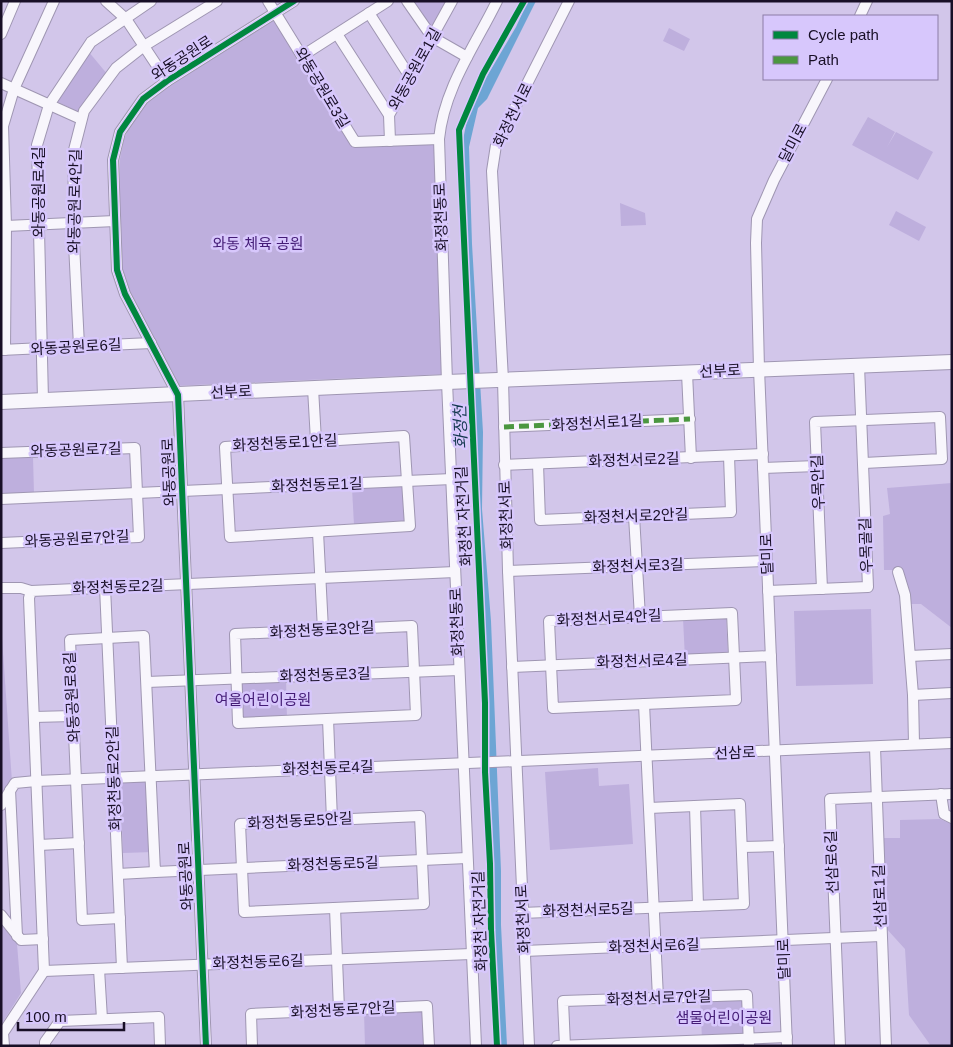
<svg xmlns="http://www.w3.org/2000/svg" width="953" height="1047" font-family="Helvetica,'Noto Sans KR',sans-serif">
  <rect width="100%" height="100%" fill="#d2c6ea"/>
  <!-- green -->
  <g fill="#beafdd">
    <polygon points="408,1 449,1 431,33"/>
    <polygon points="271,17 352,144 437,143 445,374 169,386 124,277 119,251 119,181 120,159 124,139 138,109 159,91"/>
    <polygon points="669,28 690,39 684,51 663,41"/>
    <polygon points="88,51 108,75 79,112 58,102 58,100"/>
    <polygon points="868,117 895,132 887,147 896,132 933,152 918,180 852,145"/>
    <polygon points="620,203 645,213 646,225 621,226"/>
    <polygon points="896,211 926,227 919,241 889,225"/>
    <polygon points="33,457 34,494 1,495 1,458"/>
    <polygon points="952,483 952,628 921,604 908,604 899,570 884,570 883,516 890,514 887,488"/>
    <polygon points="404,486 405,522 354,525 352,488"/>
    <polygon points="871,609 873,684 796,686 794,611"/>
    <polygon points="726,616 728,657 685,659 683,618"/>
    <polygon points="1,623 12,782 1,799"/>
    <polygon points="286,678 287,719 240,721 238,680"/>
    <polygon points="598,768 599,786 629,784 633,844 550,850 545,772"/>
    <polygon points="150,778 153,852 123,853 120,780"/>
    <polygon points="940,819 952,824 952,1046 931,1046 909,1015 905,949 885,927 880,838 900,838 900,820"/>
    <polygon points="1,924 17,944 21,993 1,1025"/>
    <polygon points="746,996 748,1037 702,1039 700,998"/>
    <polygon points="424,1010 425,1046 365,1046 364,1012"/>
  </g>
  <!-- water -->
  <polygon fill="#6da5d4" points="528,1 536,1 487,99 478,108 469,147 472,244 483,432 482,509 491,621 501,871 501,925 507,1046 499,1046 490,821 488,705 471,348 468,259 464,202 462,145 470,105 516,27"/>
  <g fill="none" stroke-linecap="round" stroke-linejoin="round">
    <!-- minor casing -->
    <g stroke="#9f96b2" stroke-width="12">
      <g id="minor">
        <polyline points="106,1 126,19 167,81"/>
        <polyline points="268,1 355,142 439,139"/>
        <polyline points="407,1 432,37 467,57"/>
        <polyline points="369,13 410,77"/>
        <polyline points="860,16 867,1"/>
        <polyline points="1,34 15,1"/>
        <polyline points="337,34 389,115"/>
        <polyline points="302,56 388,1"/>
        <polyline points="1,83 81,119"/>
        <polyline points="390,141 389,115 452,1"/>
        <polyline points="6,226 115,221"/>
        <polyline points="79,346 73,223 74,150 84,111 116,68 144,46 217,1"/>
        <polyline points="1,350 151,343"/>
        <polyline points="5,350 6,226 3,126 14,89 54,1"/>
        <polyline points="687,373 691,458"/>
        <polyline points="313,388 316,441"/>
        <polyline points="43,400 37,145 49,105 91,42 151,1"/>
        <polyline points="504,427 690,419"/>
        <polygon points="404,436 410,526 230,537 225,447"/>
        <polyline points="1,453 135,448 139,537 1,543"/>
        <polyline points="538,464 540,520 731,512 729,456"/>
        <polyline points="504,465 763,454"/>
        <polyline points="763,468 817,466"/>
        <polyline points="1,499 452,479"/>
        <polyline points="634,516 640,617"/>
        <polyline points="318,532 323,630"/>
        <polyline points="508,571 767,561"/>
        <polyline points="898,572 905,595 913,695 914,744"/>
        <polyline points="105,587 122,968"/>
        <polyline points="1,588 21,588 31,591"/>
        <polyline points="822,589 815,422 940,417 942,459 864,463"/>
        <polyline points="768,591 868,587 859,366"/>
        <polygon points="732,613 736,700 553,708 549,621"/>
        <polygon points="412,626 416,715 238,723 235,634"/>
        <polyline points="910,656 952,654"/>
        <polyline points="512,667 771,656"/>
        <polyline points="147,682 459,670"/>
        <polyline points="913,695 952,693"/>
        <polyline points="644,704 658,998"/>
        <polyline points="34,717 73,716"/>
        <polyline points="328,719 332,820"/>
        <polyline points="875,747 886,1046"/>
        <polyline points="10,790 17,936"/>
        <polyline points="941,794 944,814 952,818"/>
        <polyline points="1,805 15,783 36,781 952,743"/>
        <polyline points="695,806 698,906"/>
        <polygon points="420,816 424,904 244,912 240,824"/>
        <polyline points="39,845 79,843"/>
        <polyline points="742,847 779,846"/>
        <polyline points="118,874 155,872"/>
        <polyline points="335,908 339,1010"/>
        <polyline points="522,913 744,904 740,804 649,808"/>
        <polyline points="1,915 21,940 43,939"/>
        <polyline points="120,918 82,920 70,640 144,636 155,872 467,858"/>
        <polyline points="524,951 881,936"/>
        <polyline points="99,969 102,1019"/>
        <polyline points="44,971 29,598 31,591 455,572"/>
        <polyline points="44,971 471,954"/>
        <polyline points="4,1046 3,1033 44,971"/>
        <polyline points="45,1046 45,1042 60,1021 159,1017 160,1046"/>
        <polyline points="206,1046 178,395 125,294 117,270 113,160 120,132 143,99 167,81 294,1"/>
        <polyline points="252,1046 251,1014 427,1006 429,1046"/>
        <path d="M 476,1046 L 447,382 L 439,139 C 444,88 475,46 497,1"/>
        <polyline points="529,1046 508,571 503,380 492,171 496,145 569,1"/>
        <polyline points="557,1046 787,1037"/>
        <polyline points="565,1046 563,1001 747,995 749,1046"/>
        <polyline points="787,1046 759,369 756,243 757,219 774,180 827,79"/>
        <polyline points="840,1046 830,799 952,794"/>
      </g>
    </g>
    <!-- major casing -->
    <g stroke="#9f96b2" stroke-width="16">
      <polyline id="major" points="1,402 447,382 952,362"/>
    </g>
    <!-- minor -->
    <use href="#minor" stroke="#f8f6fc" stroke-width="10"/>
    <!-- major -->
    <use href="#major" stroke="#f8f6fc" stroke-width="14"/>
    <!-- quiet -->
    <polyline stroke="#4b9740" stroke-width="5" stroke-dasharray="10 5" stroke-linecap="butt" points="504,427 690,419"/>
    <!-- cycleway casing -->
    <g stroke="#d7c7fc" stroke-width="9">
      <g id="cycleway">
        <polyline points="206,1046 178,395 125,294 117,270 113,160 120,132 143,99 167,81 294,1"/>
        <polyline points="497,1046 491,930 490,864 485,772 485,703 459,130 483,74 524,1"/>
      </g>
    </g>
    <!-- cycleway -->
    <use href="#cycleway" stroke="#00873e" stroke-width="6"/>
  </g>
  <g text-anchor="middle" stroke-width="5" stroke-linejoin="round" paint-order="stroke">
    <!-- street labels -->
    <g font-size="15" fill="#180f26" stroke="#d7c7fc">
      <text transform="translate(182 58) rotate(-33)" y="5">와동공원로</text>
      <text transform="translate(415 69) rotate(-61)" y="5">와동공원로1길</text>
      <text transform="translate(322 88) rotate(59)" y="5">와동공원로3길</text>
      <text transform="translate(513 115) rotate(-64)" y="5">화정천서로</text>
      <text transform="translate(793 143) rotate(-62)" y="5">달미로</text>
      <text transform="translate(39 192) rotate(-90)" y="5">와동공원로4길</text>
      <text transform="translate(75 201) rotate(-89)" y="5">와동공원로4안길</text>
      <text transform="translate(441 217) rotate(-92)" y="5">화정천동로</text>
      <text transform="translate(76 347) rotate(-3)" y="5">와동공원로6길</text>
      <text transform="translate(720 371) rotate(-3)" y="5">선부로</text>
      <text transform="translate(231 392) rotate(-3)" y="5">선부로</text>
      <text transform="translate(597 423) rotate(-3)" y="5">화정천서로1길</text>
      <text transform="translate(285 443) rotate(-3)" y="5">화정천동로1안길</text>
      <text transform="translate(76 450) rotate(-2)" y="5">와동공원로7길</text>
      <text transform="translate(634 460) rotate(-2)" y="5">화정천서로2길</text>
      <text transform="translate(169 472) rotate(-92)" y="5">와동공원로</text>
      <text transform="translate(818 482) rotate(-92)" y="5">우목안길</text>
      <text transform="translate(317 485) rotate(-2)" y="5">화정천동로1길</text>
      <text transform="translate(506 515) rotate(-92)" y="5">화정천서로</text>
      <text transform="translate(464 516) rotate(-93)" y="5">화정천 자전거길</text>
      <text transform="translate(636 516) rotate(-2)" y="5">화정천서로2안길</text>
      <text transform="translate(77 539) rotate(-3)" y="5">와동공원로7안길</text>
      <text transform="translate(866 545) rotate(-92)" y="5">우목골길</text>
      <text transform="translate(767 554) rotate(-92)" y="5">달미로</text>
      <text transform="translate(638 566) rotate(-2)" y="5">화정천서로3길</text>
      <text transform="translate(118 587) rotate(-2)" y="5">화정천동로2길</text>
      <text transform="translate(609 618) rotate(-3)" y="5">화정천서로4안길</text>
      <text transform="translate(457 622) rotate(-92)" y="5">화정천동로</text>
      <text transform="translate(322 630) rotate(-3)" y="5">화정천동로3안길</text>
      <text transform="translate(642 661) rotate(-2)" y="5">화정천서로4길</text>
      <text transform="translate(325 675) rotate(-2)" y="5">화정천동로3길</text>
      <text transform="translate(72 697) rotate(-93)" y="5">와동공원로8길</text>
      <text transform="translate(735 753) rotate(-2)" y="5">선삼로</text>
      <text transform="translate(328 768) rotate(-2)" y="5">화정천동로4길</text>
      <text transform="translate(114 778) rotate(-92)" y="5">화정천동로2안길</text>
      <text transform="translate(300 821) rotate(-3)" y="5">화정천동로5안길</text>
      <text transform="translate(832 862) rotate(-92)" y="5">선삼로6길</text>
      <text transform="translate(333 864) rotate(-2)" y="5">화정천동로5길</text>
      <text transform="translate(186 876) rotate(-93)" y="5">와동공원로</text>
      <text transform="translate(880 896) rotate(-92)" y="5">선삼로1길</text>
      <text transform="translate(588 910) rotate(-2)" y="5">화정천서로5길</text>
      <text transform="translate(523 919) rotate(-93)" y="5">화정천서로</text>
      <text transform="translate(480 921) rotate(-92)" y="5">화정천 자전거길</text>
      <text transform="translate(654 946) rotate(-2)" y="5">화정천서로6길</text>
      <text transform="translate(784 959) rotate(-92)" y="5">달미로</text>
      <text transform="translate(258 962) rotate(-2)" y="5">화정천동로6길</text>
      <text transform="translate(659 998) rotate(-2)" y="5">화정천서로7안길</text>
      <text transform="translate(343 1010) rotate(-3)" y="5">화정천동로7안길</text>
    </g>
    <!-- park labels -->
    <g font-size="15" fill="#441c76" stroke="#d7c7fc">
      <text x="258" y="249">와동 체육 공원</text>
      <text x="263" y="705">여울어린이공원</text>
      <text x="724" y="1023">샘물어린이공원</text>
    </g>
    <!-- water labels -->
    <g font-size="16" font-style="italic" fill="#14384f" stroke="#d7c7fc">
      <text transform="translate(460 427) rotate(-92)" y="6">화정천</text>
    </g>
  </g>
  <!-- border -->
  <rect width="953" height="1047" fill="none" stroke="#180f26" stroke-width="5"/>
  <!-- legend -->
  <rect x="763" y="15" width="175" height="65" fill="#d7c7fc" stroke="#8b7da6"/>
  <rect x="773" y="31" width="25" height="8" fill="#00873e" stroke="#8b7da6"/>
  <text x="808" y="40" font-size="15" fill="#180f26">Cycle path</text>
  <rect x="773" y="56" width="25" height="8" fill="#4b9740" stroke="#8b7da6"/>
  <text x="808" y="65" font-size="15" fill="#180f26">Path</text>
  <!-- scale -->
  <path d="M18 1022v8h106v-8" fill="none" stroke="#180f26" stroke-width="2.5"/>
  <text x="25" y="1022" font-size="15" fill="#180f26" stroke="#d7c7fc" stroke-width="4" paint-order="stroke">100 m</text>
</svg>
